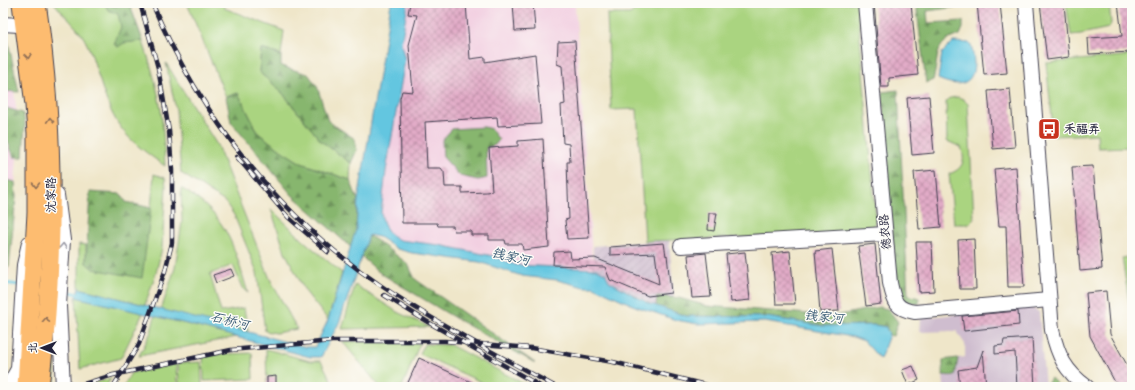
<svg xmlns="http://www.w3.org/2000/svg" width="1135" height="390" font-family="Pangolin,'LXGW WenKai TC',sans-serif">
  <defs>
    <pattern id="industrial-furrows" width="10" height="10" patternUnits="userSpaceOnUse"><rect width="10" height="10" fill="#cfbdcf"/><path d="M-1 1l2-2M0 10L10 0M9 11l2-2" fill="none" stroke="#b1a2b3"/></pattern>
    <pattern id="forest-firs" width="22" height="20" patternUnits="userSpaceOnUse"><rect width="22" height="20" fill="#87b66e"/><path d="M5 1l3.5 6h-7zM16 11l3.5 6h-7z" fill="#6e945c"/></pattern>
    <pattern id="building-cross-hatch" width="8" height="8" patternUnits="userSpaceOnUse"><rect width="8" height="8" fill="#e2abc7"/><path d="M0 0l8 8M0 8l8-8" fill="none" stroke="#b78ba3"/></pattern>
  </defs>
  <rect width="100%" height="100%" fill="#fdfcf7"/>
  <filter id="ink" filterUnits="userSpaceOnUse"><feTurbulence type="fractalNoise" baseFrequency=".025" numOctaves="2"/><feDisplacementMap in="SourceGraphic" scale="8" xChannelSelector="R" yChannelSelector="G"/><feConvolveMatrix kernelMatrix="1 2 1 2 8 2 1 2 1" color-interpolation-filters="sRGB"/></filter>
  <filter id="wash" filterUnits="userSpaceOnUse"><feTurbulence type="fractalNoise" baseFrequency=".012" numOctaves="4" result="noise"/><feDisplacementMap in="SourceGraphic" scale="16" xChannelSelector="R" yChannelSelector="G"/><feGaussianBlur stdDeviation="0.9" result="paint"/><feColorMatrix in="noise" values="0 0 0 0 0 0 0 0 0 0 0 0 0 0 0 0 0 1.4 0 .05"/><feComposite in="paint" operator="in"/></filter>
  <g filter="url(#wash)">
    <rect width="100%" height="100%" fill="#efe6c9"/>
    <!-- built -->
    <g fill="#f2cfe1">
      <polygon points="408,3 575,3 593,269 516,265 493,256 439,245 399,240 390,234 384,225 381,213 386,171 405,60 401,44"/>
      <polygon points="3,37 8,41 19,131 8,279 3,278"/>
    </g>
    <!-- industrial -->
    <polygon fill="url(#industrial-furrows)" points="669,240 674,298 657,296 656,306 609,281 597,269 593,269 593,246"/>
    <!-- railway -->
    <polygon fill="#cfbdcf" points="1029,306 1039,312 1045,387 944,387 943,375 955,376 958,358 965,357 965,344 956,331 920,332 921,318"/>
    <!-- green -->
    <g fill="#aad480" stroke="#667b5e">
      <path d="M 54,3 L 129,3 C 142,38 155,73 161,110 C 163,128 164,147 165,166 C 126,139 114,127 100,81 C 95,66 91,49 82,35 C 74,24 63,14 54,3 Z"/>
      <polygon points="187,3 225,3 224,8 284,31 281,55 261,49 259,72 280,90 321,141 351,163 350,180 301,163 282,151 258,133 238,93 226,97"/>
      <polygon points="691,3 857,3 876,219 872,231 864,233 645,241 637,109 611,110 607,14 630,14 641,6"/>
      <polygon points="1066,3 1109,3 1111,23 1109,28 1081,34 1071,35"/>
      <polygon points="1132,55 1132,147 1098,148 1097,134 1054,136 1046,63"/>
      <polygon points="166,63 217,145 270,279 297,329 276,333 265,331 257,272 234,215 225,202 181,173 176,110"/>
      <path d="M 958,97 L 963,99 L 968,104 L 974,219 L 969,224 L 954,224 L 949,174 C 963,169 966,161 961,147 L 947,141 L 946,102 L 950,98 Z"/>
      <polygon points="154,174 165,178 166,187 162,248 156,273 145,305 79,288 79,244 86,245 86,263 151,208"/>
      <path d="M 181,188 C 228,216 233,244 248,293 L 242,288 L 233,265 L 210,274 L 221,312 L 244,308 L 248,332 L 161,310 L 175,268 L 182,222 Z"/>
      <polygon points="271,209 304,241 342,273 328,320 305,291 285,252"/>
      <polygon points="1128,257 1132,271 1132,321 1122,258"/>
      <polygon points="355,285 399,313 430,327 342,329"/>
      <polygon points="76,297 143,313 121,358 80,369"/>
      <polygon points="155,316 237,337 139,356 151,332"/>
      <polygon points="342,341 420,343 402,387 380,387"/>
      <polygon points="51,342 54,343 55,387 48,387"/>
      <polygon points="424,344 450,345 530,387 492,387 420,354"/>
      <polygon points="266,349 310,361 321,361 331,380 338,387 267,387"/>
      <polygon points="252,353 253,379 204,381 203,355"/>
      <polygon points="201,362 202,387 179,387 178,363"/>
      <polygon points="176,364 177,387 123,387 131,373"/>
      <polygon points="111,378 106,387 84,387"/>
    </g>
    <!-- forest -->
    <g fill="url(#forest-firs)" stroke="#546c54">
      <polygon points="104,3 129,3 143,41 124,43 118,47 114,44 121,27 118,14 108,10"/>
      <path d="M 916,3 L 956,3 L 957,7 L 927,11 L 928,23 L 963,21 L 963,28 L 960,35 C 932,43 940,56 933,80 L 926,83 Z"/>
      <polygon points="3,37 8,41 19,92 4,91"/>
      <polygon points="261,49 281,55 281,66 308,74 317,86 328,121 355,139 357,150 351,163 321,141 280,90 259,72"/>
      <path d="M 898,90 L 908,295 L 919,298 L 919,304 C 906,303 900,298 896,287 L 882,92 Z"/>
      <polygon points="238,93 258,133 282,151 301,163 350,180 358,200 356,229 376,240 408,264 415,279 535,363 460,321 380,273 292,195 231,122 226,97"/>
      <polygon points="3,107 23,113 25,124 23,157 14,157 7,140 3,137"/>
      <polygon points="484,127 491,129 499,140 495,145 486,148 487,178 478,180 460,176 443,157 442,140 452,129"/>
      <polygon points="3,179 15,182 16,197 9,267 3,272"/>
      <polygon points="90,192 121,194 126,202 151,208 142,278 93,269 86,263"/>
      <polygon points="657,296 679,298 707,306 835,316 879,307 888,309 898,322 893,336 889,335 886,327 875,325 823,326 767,317 686,316 656,306"/>
      <polygon points="958,358 955,376 943,375 943,360"/>
      <polygon points="1051,378 1060,387 1047,387 1047,384"/>
    </g>
    <!-- water -->
    <g fill="#63c6e0" stroke="#42748e">
      <polygon points="391,3 408,3 401,44 405,60 386,171 381,213 384,225 390,234 399,240 439,245 493,256 516,265 597,269 605,273 609,281 648,303 686,316 767,317 823,326 875,325 886,327 889,335 880,359 864,341 853,337 765,322 698,324 676,320 635,306 594,287 584,287 557,280 522,276 479,262 412,253 397,249 379,237 369,235 339,323 321,357 310,357 187,324 76,297 79,288 306,347 315,347 328,320 356,229 358,200"/>
      <path d="M 953,42 L 970,43 C 980,72 972,94 938,79 L 942,53 Z"/>
    </g>
    <g fill="none" stroke-linecap="round" stroke-linejoin="round">
      <!-- stream -->
      <g stroke="#63c6e0" stroke-width="3">
        <polyline points="3,283 19,285"/>
        <polyline points="64,291 80,294"/>
      </g>
    </g>
    <g id="blocks">
      <!-- building -->
      <g fill="url(#building-cross-hatch)">
        <polygon points="410,3 466,3 470,59 485,57 485,62 535,54 541,124 498,126 497,117 425,122 427,168 441,168 444,172 445,187 462,187 462,193 486,192 492,191 489,148 518,146 518,141 543,139 549,247 523,250 522,244 506,244 505,240 489,240 489,235 471,235 471,231 454,231 453,226 438,226 437,223 402,223 400,98 402,91 413,92 409,45 417,15 408,14"/>
        <polygon points="513,3 533,3 535,30 515,31"/>
        <polygon points="874,3 911,3 918,75 889,78 889,87 881,87"/>
        <polygon points="977,3 1000,3 1007,73 984,75"/>
        <polygon points="1040,3 1064,4 1069,57 1047,60"/>
        <polygon points="1118,3 1132,3 1132,52 1089,54 1088,38 1122,36"/>
        <polygon points="575,41 589,238 567,239 565,220 569,219 567,162 570,162 569,144 563,143 561,105 565,104 562,66 557,64 558,42"/>
        <polygon points="1010,89 1015,147 993,149 988,91"/>
        <polygon points="929,96 934,153 912,155 907,98"/>
        <polygon points="1093,166 1102,269 1080,271 1072,167"/>
        <polygon points="1016,167 1024,287 1008,287 1006,226 999,226 994,169"/>
        <polygon points="936,170 941,227 919,229 914,172"/>
        <polygon points="709,213 717,213 714,231 708,230"/>
        <polygon points="974,239 976,289 960,289 958,240"/>
        <polygon points="916,242 932,242 934,291 919,292"/>
        <polygon points="664,243 666,256 667,255 671,293 648,296 610,280 605,267 553,265 554,252 570,251 571,259 595,258 659,284 655,253 610,255 610,247"/>
        <polygon points="875,244 881,304 866,306 858,246"/>
        <polygon points="832,249 839,311 820,312 815,251"/>
        <polygon points="790,251 795,304 776,304 772,253"/>
        <polygon points="745,252 750,300 731,302 726,254"/>
        <polygon points="706,253 711,297 692,298 688,255"/>
        <polygon points="231,269 234,276 216,283 213,275"/>
        <polygon points="1106,291 1110,334 1132,374 1132,387 1121,387 1116,384 1090,336 1086,293"/>
        <polygon points="1018,311 1019,325 964,331 962,316"/>
        <polygon points="1032,338 1035,387 1017,387 1015,352 995,354 995,346 1003,345 1004,340"/>
        <polygon points="983,350 986,387 960,387 958,370 977,367"/>
        <polygon points="419,358 482,387 406,387"/>
        <polygon points="913,366 919,380 908,385 902,370"/>
        <polygon points="276,376 276,385 267,385 267,377"/>
      </g>
    </g>
  </g>
  <g filter="url(#ink)">
    <use href="#blocks" fill-opacity="0" stroke="#413f50" stroke-width="1"/>
    <g fill="none" stroke-linecap="round" stroke-linejoin="round">
      <!-- minor casing -->
      <g stroke="#413f50" stroke-width="16">
        <g id="minor">
          <path d="M 865,3 L 890,283 C 894,301 895,309 915,312 L 1049,300"/>
          <path d="M 1026,3 L 1052,330 C 1058,356 1065,371 1087,387"/>
          <polyline points="3,24 35,26"/>
          <polyline points="57,195 63,240 59,306 63,387"/>
          <polyline points="681,246 885,234"/>
          <polyline points="8,387 18,369 24,265 29,243"/>
        </g>
      </g>
      <!-- major casing -->
      <g stroke="#413f50" stroke-width="19">
        <g id="major">
          <polyline points="21,3 34,105 36,133 36,213 26,387"/>
          <path d="M 37,3 C 56,130 55,259 40,387"/>
        </g>
      </g>
      <!-- minor -->
      <use href="#minor" stroke="#fff" stroke-width="14"/>
      <!-- major -->
      <use href="#major" stroke="#fdbc70" stroke-width="17"/>
      <!-- rail casing -->
      <g stroke="#22223b" stroke-width="4.5">
        <g id="rail">
          <path d="M 152,3 C 200,116 281,219 383,287 C 438,324 498,355 556,387"/>
          <polyline points="237,157 288,217 328,252"/>
          <polyline points="384,295 426,321 542,387"/>
          <polyline points="74,387 113,375 231,350 332,341 445,341 531,348 613,362 714,387"/>
          <polyline points="113,387 139,344 165,271 172,243 172,170 169,131 158,68 140,3"/>
        </g>
      </g>
      <!-- rail -->
      <use href="#rail" stroke="#fdfcf7" stroke-width="3" stroke-dasharray="9" stroke-linecap="butt"/>
    </g>
    <!-- one-way arrows -->
    <defs><path id="oneway-chevron" d="M-2-3.5L2.5 0L-2 3.5" fill="none" stroke-width="1.6" stroke-linecap="round" stroke-linejoin="round"/></defs>
    <g stroke="#906f56">
      <use href="#oneway-chevron" transform="translate(28 56) rotate(82)"/>
      <use href="#oneway-chevron" transform="translate(50 120) rotate(-93)"/>
      <use href="#oneway-chevron" transform="translate(36 185) rotate(90)"/>
      <use href="#oneway-chevron" transform="translate(46 320) rotate(-87)"/>
    </g>
    <use stroke="#9c9ca7" href="#oneway-chevron" transform="translate(63 246) rotate(-87)"/>
  </g>
  <!-- icons -->
  <defs>
    <g id="bus-square" transform="scale(1.15)"><rect x="-9" y="-9" width="18" height="18" rx="4" fill="#c8321e" stroke="#fdfcf7"/><path d="M-5-6H5V4H4V6H2V4H-2V6H-4V4H-5ZM-3.5-4V0h7V-4ZM-3.5 1.2v1.5H-2V1.2ZM2 1.2v1.5H3.5V1.2Z" fill="#fff"/></g>
  </defs>
  <g fill-rule="evenodd">
    <use href="#bus-square" x="1049" y="129"/>
  </g>
  <g text-anchor="middle" stroke-width="3" stroke-linejoin="round" paint-order="stroke">
    <!-- poi labels -->
    <g font-size="12" font-weight="bold" fill="#22223b" stroke="#fdfcf7" text-anchor="start">
      <text x="1064" y="133">禾福弄</text>
    </g>
    <!-- street labels -->
    <g font-size="12" fill="#22223b" stroke="#fdfcf7">
      <text transform="translate(51 195) rotate(-90)" y="4">沈家路</text>
      <text transform="translate(885 232) rotate(-95)" y="4">德农路</text>
    </g>
    <!-- water labels -->
    <g font-size="13" font-style="italic" fill="#395b75" stroke="#fdfcf7">
      <text transform="translate(511 256) rotate(13)" y="5">钱家河</text>
      <text transform="translate(824 316) rotate(6)" y="5">钱家河</text>
      <text transform="translate(230 320) rotate(14)" y="5">石桥河</text>
    </g>
  </g>
  <!-- margin -->
  <rect width="1135" height="390" fill="none" stroke="#fdfcf7" stroke-width="16"/>
  <!-- north arrow -->
  <g transform="translate(42 348) rotate(270)" stroke="#fdfcf7" stroke-width="3" paint-order="stroke">
  <path d="M0-3L7 15L0 10L-7 15Z" fill="#22223b"/>
  <text y="-6" font-size="11" font-weight="bold" text-anchor="middle" fill="#22223b">北</text>
  </g>
</svg>
